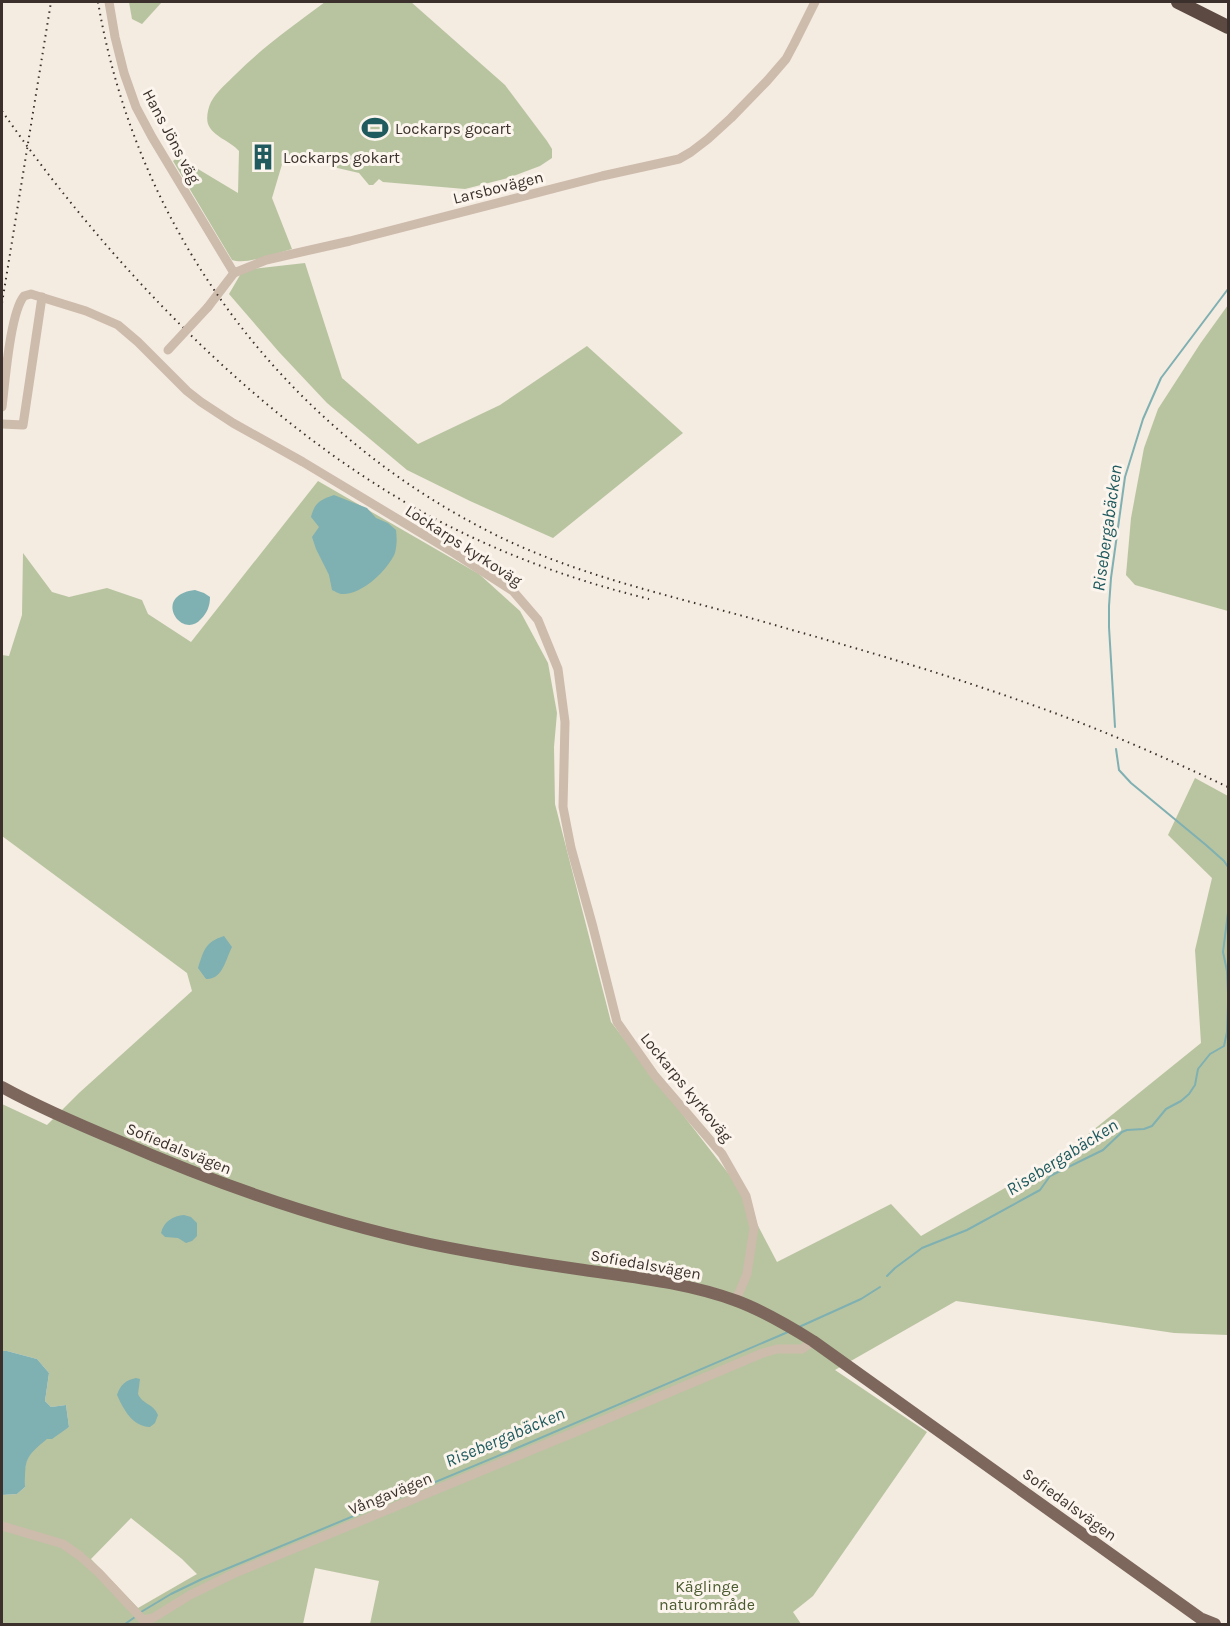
<svg xmlns="http://www.w3.org/2000/svg" width="1230" height="1626" font-family="Karla,sans-serif">
  <rect width="100%" height="100%" fill="#f4ebe1"/>
  <!-- green -->
  <g fill="#b8c4a0" fill-rule="evenodd">
    <polygon points="129,2 162,2 142,24 132,19"/>
    <path d="M 325,2 L 411,2 L 505,85 L 547,141 L 552,149 L 552,158 L 540,166 L 508,178 L 465,189 L 383,182 L 379,179 L 373,185 L 369,185 L 359,173 L 290,157 L 283,161 L 272,198 L 292,249 C 277,253 247,265 232,260 L 173,161 L 178,157 L 238,193 L 239,151 C 231,141 213,137 208,124 C 206,118 208,108 211,102 C 217,91 227,83 236,74 C 263,47 294,25 325,2 Z"/>
    <polygon points="305,263 342,378 418,444 500,405 587,346 683,433 553,538 470,501 407,470 327,403 279,352 229,294 243,270"/>
    <polygon points="1228,305 1228,611 1135,585 1126,575 1131,518 1144,448 1158,409 1200,344"/>
    <path d="M 318,481 L 479,574 L 520,611 L 548,663 L 557,713 L 554,747 L 555,804 L 611,1022 L 735,1182 L 777,1262 L 891,1204 L 921,1236 L 1061,1156 L 1201,1043 L 1195,950 L 1212,878 L 1168,835 L 1195,778 L 1228,796 L 1228,1335 L 1174,1333 L 956,1301 L 835,1370 L 927,1432 L 813,1596 L 793,1612 L 801,1624 L 370,1624 L 379,1581 L 315,1568 L 303,1624 L 2,1624 L 2,1495 L 17,1494 L 25,1487 C 25,1479 24,1470 26,1463 C 32,1444 53,1435 69,1427 L 66,1405 L 51,1407 L 45,1401 L 49,1373 L 37,1359 L 7,1351 L 2,1351 L 2,1104 L 47,1125 L 79,1093 L 192,991 L 187,973 L 2,836 L 2,655 L 9,656 L 22,615 L 23,553 L 52,592 L 69,597 L 107,588 L 142,600 L 148,614 L 191,642 ZM 131,1518 L 182,1559 L 197,1574 L 138,1608 L 91,1559 Z"/>
  </g>
  <!-- water -->
  <g fill="#7fb0b2">
    <path d="M 334,495 L 367,508 L 376,518 L 388,523 L 396,530 C 397,538 397,545 395,553 C 388,570 361,596 341,594 C 340,594 334,591 332,590 L 329,575 L 316,549 L 312,537 L 319,527 L 311,517 C 315,502 320,500 334,495 Z"/>
    <path d="M 195,590 L 204,593 L 210,597 C 210,606 207,613 201,619 C 182,641 151,595 195,590 Z"/>
    <path d="M 224,936 L 232,947 C 226,958 223,980 206,979 L 198,968 C 204,950 205,942 224,936 Z"/>
    <path d="M 184,1215 L 191,1217 L 197,1223 L 197,1236 L 192,1241 L 186,1243 L 178,1238 L 165,1237 L 161,1233 C 164,1221 173,1216 184,1215 Z"/>
    <path d="M 2,1351 L 7,1351 L 37,1359 L 49,1373 L 45,1401 L 51,1407 L 66,1405 L 69,1427 L 52,1439 L 47,1439 C 25,1457 25,1459 25,1487 L 17,1494 L 2,1495 Z"/>
    <path d="M 136,1378 L 140,1379 L 138,1394 C 143,1405 153,1403 158,1415 L 155,1423 L 150,1427 C 132,1426 124,1410 117,1395 C 120,1385 126,1380 136,1378 Z"/>
  </g>
  <g fill="none" stroke-linecap="round" stroke-linejoin="round">
    <!-- stream -->
    <g stroke="#7fb0b2" stroke-width="2">
      <polyline points="1115,727 1109,627 1109,606 1111,578 1125,477 1143,419 1161,378 1228,289"/>
      <polyline points="1116,749 1119,770 1131,783 1206,845 1224,861 1228,867"/>
      <polyline points="1228,912 1223,952 1227,971 1228,994"/>
      <polyline points="887,1276 895,1268 922,1248 967,1230 1040,1190 1050,1176 1103,1150 1122,1132 1127,1130 1144,1129 1152,1126 1166,1109 1181,1101 1189,1094 1195,1085 1198,1069 1210,1054 1224,1046 1227,1032 1228,1003"/>
      <polyline points="799,1327 861,1299 880,1287"/>
      <polyline points="141,1612 171,1594 202,1579 510,1451 788,1332"/>
      <polyline points="125,1624 135,1617"/>
    </g>
    <!-- minor -->
    <g stroke="#cdbbac" stroke-width="9">
      <polyline points="109,2 115,37 124,73 136,107 152,137 234,273"/>
      <polyline points="208,307 234,273 266,260 350,241 602,176 679,159 691,152 708,139 731,118 767,81 786,59 794,44 815,2"/>
      <path d="M 2,407 C 5,383 10,313 24,296 L 31,294 L 86,311 L 118,325 L 138,342 L 187,391 L 201,402 L 233,423 L 303,462 L 454,553 L 513,591 L 538,620 L 558,669 L 565,722 L 563,807 L 571,848 L 593,927 L 617,1022 L 655,1076 L 722,1154 L 746,1196 L 754,1228 L 747,1274 L 736,1300"/>
      <polyline points="2,424 23,425 42,297"/>
      <polyline points="2,1526 63,1544 80,1556 99,1573 143,1620 153,1618 190,1595 235,1573 573,1433 763,1353 777,1349 802,1349 813,1341"/>
    </g>
    <!-- major -->
    <path stroke="#7d675c" stroke-width="12" d="M 2,1087 C 40,1108 80,1125 121,1142 C 222,1186 322,1221 430,1244 C 479,1254 528,1262 577,1269 C 631,1277 685,1282 737,1301 C 764,1311 789,1326 813,1341 L 1200,1618 L 1215,1624"/>
    <!-- highway -->
    <polyline stroke="#5c4a42" stroke-width="14" points="1178,2 1228,27"/>
    <!-- rail -->
    <g stroke="#3b302b" stroke-width="2" stroke-dasharray="1.5 4.5" stroke-linecap="butt">
      <path d="M 98,2 C 138,237 290,436 504,539 C 593,581 691,600 785,628 C 870,652 955,677 1038,707 C 1103,730 1166,758 1228,787"/>
      <path d="M 2,111 C 108,263 255,418 417,509 C 490,550 568,579 649,599"/>
      <polyline points="2,303 51,2"/>
    </g>
    <!-- minor-bridge -->
    <polyline stroke="#cdbbac" stroke-width="9" points="168,350 208,307"/>
  </g>
  <!-- icons -->
  <defs>
    <g id="stadium-bare" transform="scale(2.07)"><path d="M0-5a6.5 5 0 1 0 0 10a6.5 5 0 1 0 0-10ZM-3.5-1.8h7v3.6h-7Z" fill="#1f5a5e" stroke="#fbf5ee" stroke-width="2.5" paint-order="stroke"/></g>
    <g id="building-bare" transform="scale(2.07)"><path d="M-4-6H4V6H1V3H-1V6H-4ZM-2.5-4.3h1.7v1.8h-1.7ZM.8-4.3h1.7v1.8H.8ZM-2.5-1h1.7V.8h-1.7ZM.8-1h1.7V.8H.8Z" fill="#1f5a5e" stroke="#fbf5ee" stroke-width="2.5" paint-order="stroke"/></g>
  </defs>
  <g fill-rule="evenodd">
    <use href="#stadium-bare" x="375" y="128"/>
    <use href="#building-bare" x="263" y="157"/>
  </g>
  <g text-anchor="middle" stroke-width="6" stroke-linejoin="round" paint-order="stroke">
    <!-- poi labels -->
    <g font-size="16" fill="#3b302b" stroke="#fbf5ee" text-anchor="start">
      <text x="395" y="134">Lockarps gocart</text>
      <text x="283" y="163">Lockarps gokart</text>
    </g>
    <!-- street labels -->
    <g font-size="16" fill="#3b302b" stroke="#fbf5ee">
      <text transform="translate(172 136) rotate(62)" y="6">Hans Jöns väg</text>
      <text transform="translate(498 187) rotate(-14)" y="6">Larsbovägen</text>
      <text transform="translate(464 545) rotate(33)" y="6">Lockarps kyrkoväg</text>
      <text transform="translate(687 1087) rotate(51)" y="6">Lockarps kyrkoväg</text>
      <text transform="translate(179 1148) rotate(22)" y="6">Sofiedalsvägen</text>
      <text transform="translate(646 1264) rotate(10)" y="6">Sofiedalsvägen</text>
      <text transform="translate(390 1493) rotate(-22)" y="6">Vångavägen</text>
      <text transform="translate(1070 1504) rotate(36)" y="6">Sofiedalsvägen</text>
    </g>
    <!-- park labels -->
    <g font-size="16" fill="#4a5a2e" stroke="#fbf5ee">
      <text x="707" y="1592">Käglinge<tspan x="707" dy="18">naturområde</tspan></text>
    </g>
    <!-- water labels -->
    <g font-size="18" font-style="italic" fill="#1f5a5e" stroke="#fbf5ee">
      <text transform="translate(1107 528) rotate(-82)" y="6">Risebergabäcken</text>
      <text transform="translate(1062 1157) rotate(-32)" y="6">Risebergabäcken</text>
      <text transform="translate(505 1437) rotate(-23)" y="6">Risebergabäcken</text>
    </g>
  </g>
  <!-- border -->
  <rect width="1230" height="1626" fill="none" stroke="#3b302b" stroke-width="6"/>
</svg>
